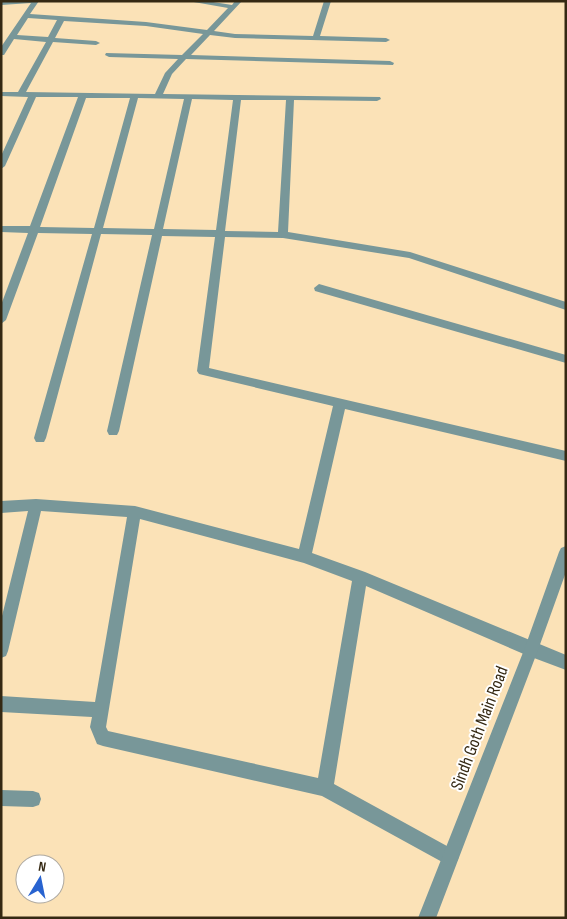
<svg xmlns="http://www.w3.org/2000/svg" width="567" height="919" font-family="'Sofia Sans Condensed',sans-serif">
  <rect width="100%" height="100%" fill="#fbe2b7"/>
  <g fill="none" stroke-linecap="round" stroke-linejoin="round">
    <!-- minor -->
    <g fill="#789799" fill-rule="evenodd">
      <path d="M 1,1 L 39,1 L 30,14 L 146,22 L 207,30 L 228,8 L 188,1 L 207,1 L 232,5 L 235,1 L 242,1 L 214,31 L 235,34 L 313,36 L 324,1 L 331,1 L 320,36 L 386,38 L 390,40 L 386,42 L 235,38 L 210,35 L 191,55 L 390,61 L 394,63 L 393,65 L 186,59 L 172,74 L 163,94 L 380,97 L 381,99 L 377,101 L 294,100 L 288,232 L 410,252 L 566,302 L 566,310 L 409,258 L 283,238 L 225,237 L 209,368 L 566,451 L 566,461 L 345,409 L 312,553 L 365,572 L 566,655 L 566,670 L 526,655 L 366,586 L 334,784 L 456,851 L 459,857 L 456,863 L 450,866 L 444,863 L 322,796 L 103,746 L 97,744 L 90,727 L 92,717 L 1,712 L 1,696 L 95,702 L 127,517 L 41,511 L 8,651 L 6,656 L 1,658 L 1,620 L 28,511 L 1,513 L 1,501 L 36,499 L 135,506 L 299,549 L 333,406 L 199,374 L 197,371 L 215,237 L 162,236 L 119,431 L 117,435 L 109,435 L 107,431 L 152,235 L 101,234 L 46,438 L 44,442 L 36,442 L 34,438 L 92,234 L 38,233 L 6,320 L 1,324 L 1,305 L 28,233 L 1,232 L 1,226 L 30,226 L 78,97 L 36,97 L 5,166 L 1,169 L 1,156 L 28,97 L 1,96 L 1,92 L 18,92 L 46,42 L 14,39 L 4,55 L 1,55 L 1,47 L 31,3 L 1,5 ZM 28,18 L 57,20 L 48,37 L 17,35 ZM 64,21 L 146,26 L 203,34 L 182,55 L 106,53 L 105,55 L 109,57 L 178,59 L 165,73 L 155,94 L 26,92 L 53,42 L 96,45 L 100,43 L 96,41 L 55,38 ZM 86,98 L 130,98 L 94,228 L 40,227 ZM 138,98 L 184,99 L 154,229 L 103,228 ZM 192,99 L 233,100 L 216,230 L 163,229 ZM 241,100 L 286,100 L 278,232 L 225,231 ZM 140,519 L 304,563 L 352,581 L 318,778 L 108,731 L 106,727 Z"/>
      <polygon points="319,284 566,355 566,363 315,291 314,288"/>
      <polygon points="1,790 33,791 39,793 41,799 39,805 33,807 1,806"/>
    </g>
    <!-- tertiary -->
    <polygon fill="#789799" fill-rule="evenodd" points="566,546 566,572 538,650 436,918 418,918 524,650 559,552 561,548"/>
  </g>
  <g text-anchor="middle" stroke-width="4" stroke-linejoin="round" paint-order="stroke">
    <!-- near-street labels -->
    <g font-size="18" fill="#352913" stroke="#fff">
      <text transform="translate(479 728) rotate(-69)" y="6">Sindh Goth Main Road</text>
    </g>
  </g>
  <!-- border -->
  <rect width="567" height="919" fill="none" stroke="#352913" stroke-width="5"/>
  <!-- north arrow -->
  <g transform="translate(40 879) rotate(10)"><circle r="24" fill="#ffffff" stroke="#aea9a1"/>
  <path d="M0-4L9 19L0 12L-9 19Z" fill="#2863d0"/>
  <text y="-8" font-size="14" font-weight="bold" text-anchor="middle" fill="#352913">N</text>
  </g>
</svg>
